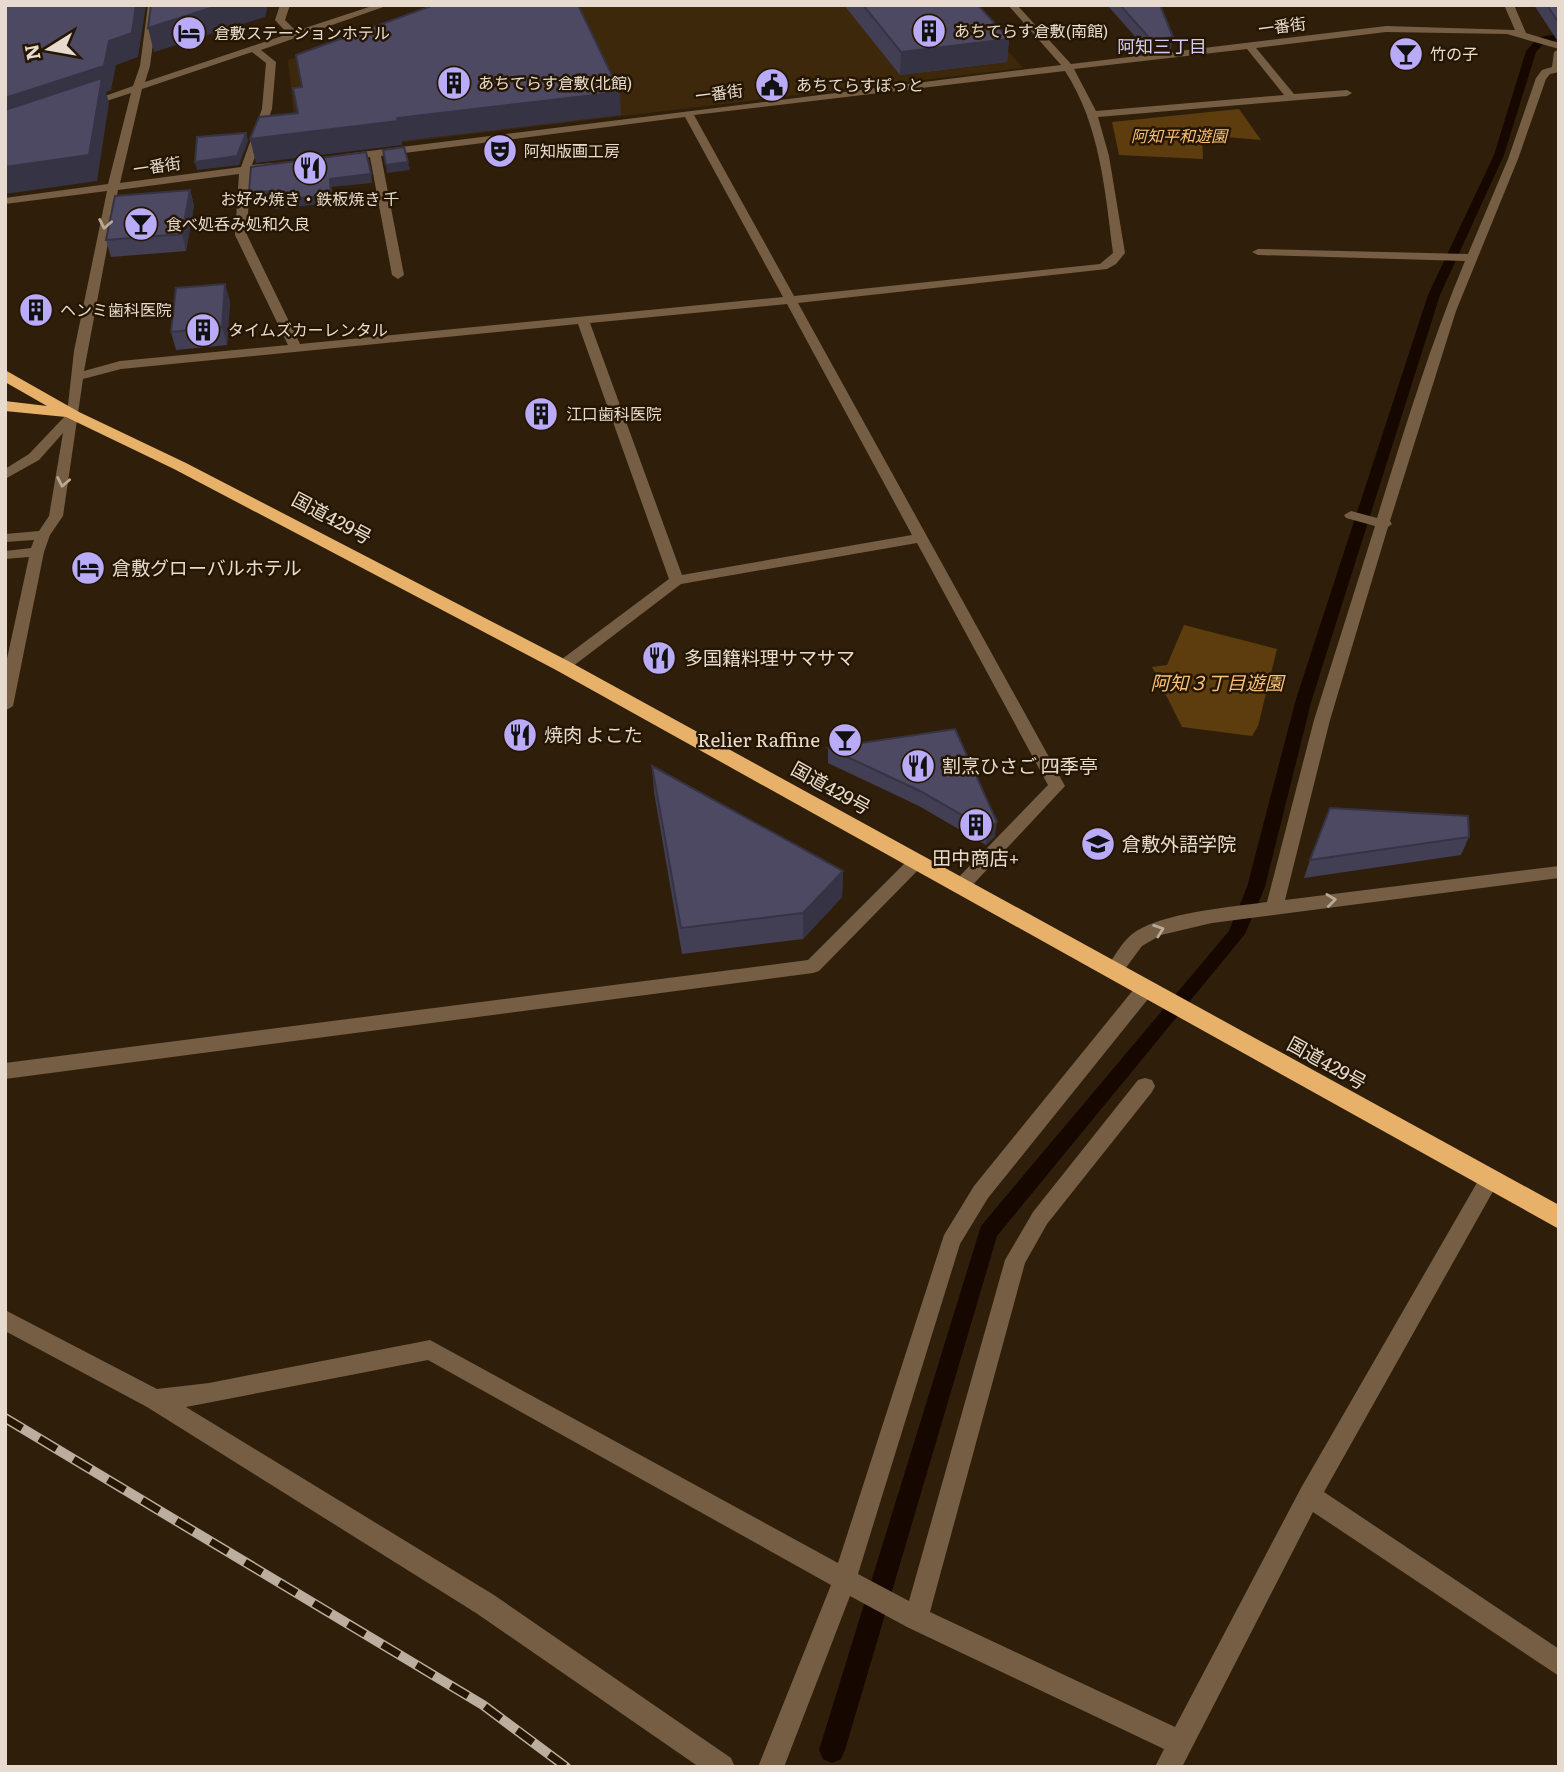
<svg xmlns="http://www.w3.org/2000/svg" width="1564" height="1772" font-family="Literata,'Noto Sans JP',serif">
  <rect width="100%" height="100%" fill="#2f1f0a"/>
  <!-- built -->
  <polygon fill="#3d280b" points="455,5 967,5 1023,68 298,155 288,60"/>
  <!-- green -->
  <g fill="#5d3d0e">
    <polygon points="1239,109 1261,140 1202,135 1203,159 1119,155 1112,122"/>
    <polygon points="1184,625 1277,649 1258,726 1252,736 1182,727 1152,667 1167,665"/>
  </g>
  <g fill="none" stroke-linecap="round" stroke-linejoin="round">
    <!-- stream -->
    <polygon fill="#160700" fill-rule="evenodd" points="1559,34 1559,40 1545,42 1536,52 1504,155 1440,295 1312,699 1265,887 1245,934 997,1236 845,1750 841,1759 832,1763 823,1759 819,1750 981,1226 1229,931 1247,887 1296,699 1428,295 1494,155 1526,51 1539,37"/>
    <!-- minor -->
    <g fill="#755e44" fill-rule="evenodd">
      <path d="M 148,5 L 158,5 L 150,66 L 145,82 L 288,34 L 275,20 L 280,5 L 290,5 L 285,20 L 296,31 L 375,5 L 389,5 L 261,50 L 276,62 L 272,109 L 252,165 L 273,163 L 278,166 L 250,172 L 247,235 L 300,344 L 783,297 L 685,117 L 381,156 L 404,275 L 398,279 L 392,275 L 370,157 L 341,159 L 341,155 L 345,154 L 1061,65 L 1008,5 L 1017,5 L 1071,64 L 1386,26 L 1515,30 L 1504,5 L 1514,5 L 1526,33 L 1559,43 L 1559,49 L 1507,34 L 1386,32 L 1256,48 L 1294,94 L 1347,90 L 1352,93 L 1347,96 L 1098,117 L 1109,156 L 1125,253 L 1116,264 L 1107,269 L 798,303 L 1065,786 L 966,892 L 954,892 L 951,887 L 954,882 L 1048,785 L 917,543 L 681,584 L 568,670 L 558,670 L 555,666 L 558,662 L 669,579 L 578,324 L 121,369 L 83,379 L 63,516 L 50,535 L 44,552 L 13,706 L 5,711 L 5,668 L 29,557 L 5,559 L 5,551 L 31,548 L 34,540 L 5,542 L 5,534 L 39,531 L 49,516 L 63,433 L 39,460 L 5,479 L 5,469 L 29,454 L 67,414 L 74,351 L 107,191 L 5,204 L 5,198 L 108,184 L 131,93 L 85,108 L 80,105 L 133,86 L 140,66 ZM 1247,49 L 1284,95 L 1096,111 L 1074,69 ZM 252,52 L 266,63 L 262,109 L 241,167 L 120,183 L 142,89 ZM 1065,71 C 1100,125 1105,190 1113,253 L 1100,264 L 794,296 L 694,115 ZM 239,174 L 235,235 L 288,345 L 120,361 L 84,371 L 118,190 ZM 787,304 L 912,535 L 682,575 L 590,323 Z"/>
      <path d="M 1559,49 L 1559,72 L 1550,74 L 1546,79 L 1518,159 L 1456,311 L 1390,521 L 1392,524 L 1388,527 L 1330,720 L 1285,900 L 1559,866 L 1559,878 L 1212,923 L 1161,935 L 1142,946 L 1119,977 L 1107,977 L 1104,972 L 1107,967 C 1114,957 1121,944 1130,936 C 1155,913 1232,907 1267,902 L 1314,720 L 1375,526 L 1346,518 L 1344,515 L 1351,511 L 1377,518 C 1404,431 1430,345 1465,261 L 1258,255 L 1252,252 L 1258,249 L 1468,254 L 1508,159 L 1536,78 L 1542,70 L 1552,67 L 1554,52 Z"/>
      <polygon points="915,857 921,859 924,863 921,867 819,971 813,973 5,1079 5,1063 808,960 909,859"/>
      <polygon points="1145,982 1152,984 1154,989 1152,994 988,1198 960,1244 858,1574 909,1601 1005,1260 1033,1212 1138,1080 1145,1078 1152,1080 1155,1086 1152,1092 1047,1224 1025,1263 930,1612 1175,1727 1301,1488 1482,1174 1489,1171 1496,1174 1499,1180 1496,1186 1324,1492 1559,1649 1559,1676 1313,1512 1182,1767 1155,1767 1164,1749 907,1627 850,1596 784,1767 758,1767 831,1585 428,1360 186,1407 494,1595 731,1758 735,1767 699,1767 476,1613 147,1407 5,1331 5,1310 157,1389 209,1383 430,1340 838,1563 944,1235 974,1186 1138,984"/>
    </g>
    <!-- highway -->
    <polygon fill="#e8b16a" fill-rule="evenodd" points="5,370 79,412 186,463 570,662 1559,1205 1559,1229 556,670 174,469 66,417 5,411 5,401 47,406 5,382"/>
    <!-- rail casing -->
    <g stroke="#bbae9f" stroke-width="10">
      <polyline id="rail" points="5,1418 483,1705 566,1767"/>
    </g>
    <!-- rail -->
    <use href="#rail" stroke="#251602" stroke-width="7" stroke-dasharray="20" stroke-linecap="butt"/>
  </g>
  <!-- wall -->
  <g fill="#423f54">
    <polygon points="844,5 978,5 1009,39 1007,62 900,75"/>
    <polygon points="1107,5 1160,5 1171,49 1149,52"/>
    <polygon points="1534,5 1559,5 1559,40 1557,40"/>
    <polygon points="190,190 194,206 186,251 111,257 106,240"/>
    <polygon points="230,301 227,345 176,350 171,332"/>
    <polygon points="955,729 995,836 986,845 919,806 828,763 828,748"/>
    <polygon points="652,766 843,871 842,897 803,939 682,954 654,792"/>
    <polygon points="1469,837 1461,855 1304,878 1310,860"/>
  </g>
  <!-- shaded-wall -->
  <g fill="#363345">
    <polygon points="136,5 146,5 138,57 116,65 111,90 106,92 109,103 97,181 5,194 5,98 109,41"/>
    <polygon points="220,5 268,5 265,17 154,52 148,28"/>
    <polygon points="1173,37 1171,49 1149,52 1151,40"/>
    <polygon points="1009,39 1007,62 900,75 901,52"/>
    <polygon points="620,92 621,115 402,141 402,145 256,163 250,139 397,118"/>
    <polygon points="246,133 248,141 239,165 197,170 195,162"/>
    <polygon points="408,162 410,170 387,173 386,165"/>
    <polygon points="371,174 372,183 331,187 333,203 274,209 272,201 330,179"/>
    <polygon points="190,190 194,206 186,251 182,234"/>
    <polygon points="271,191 273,199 251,201 249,193"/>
    <polygon points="225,284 230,301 227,345 222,327"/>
    <polygon points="997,822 995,836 986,845 988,830"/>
    <polygon points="843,871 842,897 803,939 803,913"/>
  </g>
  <!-- building -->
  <g fill="#4d4962" stroke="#363345" stroke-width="2">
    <polygon points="5,5 136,5 132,33 109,41 104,66 5,98"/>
    <polygon points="151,5 220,5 148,28"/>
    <polygon points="434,5 578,5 620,92 397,118 398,121 250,139 259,117 298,113 293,88 302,87 296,55"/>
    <polygon points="863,5 978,5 1009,39 901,52"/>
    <polygon points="1120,5 1160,5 1173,37 1151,40"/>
    <polygon points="1547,5 1559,5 1559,23"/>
    <polygon points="102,78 89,155 5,167 5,110"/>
    <polygon points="246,133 237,156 195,162 197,137"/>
    <polygon points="404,147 408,162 386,165 383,150"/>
    <polygon points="366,152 371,174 330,179 331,195 272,201 271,191 249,193 251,167"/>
    <polygon points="190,190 182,234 106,240 115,196"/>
    <polygon points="225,284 222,327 171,332 176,288"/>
    <polygon points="955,729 997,822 988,830 920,791 828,748"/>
    <polygon points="652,766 843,871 803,913 681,928"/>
    <polygon points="1330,808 1468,816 1469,837 1310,860"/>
  </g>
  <!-- one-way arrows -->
  <defs><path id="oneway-chevron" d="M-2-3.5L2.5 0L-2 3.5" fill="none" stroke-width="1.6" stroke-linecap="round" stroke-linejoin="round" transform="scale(1.75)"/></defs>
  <g stroke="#b9a997">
    <use href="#oneway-chevron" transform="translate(105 224) rotate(101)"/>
    <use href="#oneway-chevron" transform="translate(63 482) rotate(101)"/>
    <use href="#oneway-chevron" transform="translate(1331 900) rotate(-7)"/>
    <use href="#oneway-chevron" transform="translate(1159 930) rotate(-20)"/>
  </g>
  <!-- icons -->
  <defs>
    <g id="building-disc" transform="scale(1.75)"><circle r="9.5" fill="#b9abf7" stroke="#251602"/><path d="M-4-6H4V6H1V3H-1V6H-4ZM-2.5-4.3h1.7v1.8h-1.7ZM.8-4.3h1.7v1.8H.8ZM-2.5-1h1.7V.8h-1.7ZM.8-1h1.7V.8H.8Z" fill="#111"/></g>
    <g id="hotel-disc" transform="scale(1.75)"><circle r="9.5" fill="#b9abf7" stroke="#251602"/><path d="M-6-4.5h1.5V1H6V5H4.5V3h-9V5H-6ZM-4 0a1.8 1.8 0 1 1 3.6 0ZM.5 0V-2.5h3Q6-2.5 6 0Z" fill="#111"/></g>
    <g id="bar-disc" transform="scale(1.75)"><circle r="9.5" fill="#b9abf7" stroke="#251602"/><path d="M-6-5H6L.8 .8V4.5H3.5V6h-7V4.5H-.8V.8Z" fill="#111"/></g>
    <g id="civic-disc" transform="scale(1.75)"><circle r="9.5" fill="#b9abf7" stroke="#251602"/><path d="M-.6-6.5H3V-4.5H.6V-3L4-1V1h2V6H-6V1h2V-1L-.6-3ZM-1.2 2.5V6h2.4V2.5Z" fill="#111"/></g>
    <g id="theatre-disc" transform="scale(1.75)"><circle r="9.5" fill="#b9abf7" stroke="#251602"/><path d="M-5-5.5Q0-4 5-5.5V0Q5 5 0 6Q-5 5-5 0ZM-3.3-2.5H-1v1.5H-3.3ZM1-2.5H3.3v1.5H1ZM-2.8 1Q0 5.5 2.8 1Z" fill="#111"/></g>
    <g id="restaurant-disc" transform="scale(1.75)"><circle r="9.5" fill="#b9abf7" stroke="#251602"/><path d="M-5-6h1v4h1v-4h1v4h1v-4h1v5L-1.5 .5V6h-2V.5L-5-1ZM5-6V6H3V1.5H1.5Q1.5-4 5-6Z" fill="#111"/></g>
    <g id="school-disc" transform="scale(1.75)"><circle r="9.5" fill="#b9abf7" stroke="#251602"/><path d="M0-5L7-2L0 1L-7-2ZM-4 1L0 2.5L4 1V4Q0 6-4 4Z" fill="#111"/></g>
  </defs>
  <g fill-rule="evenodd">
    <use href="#building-disc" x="929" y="31"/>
    <use href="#hotel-disc" x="189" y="33"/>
    <use href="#bar-disc" x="1406" y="54"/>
    <use href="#building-disc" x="454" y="83"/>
    <use href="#civic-disc" x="772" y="85"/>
    <use href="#theatre-disc" x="500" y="151"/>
    <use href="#restaurant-disc" x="310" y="168"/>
    <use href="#bar-disc" x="141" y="224"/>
    <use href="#building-disc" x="36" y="310"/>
    <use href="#building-disc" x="203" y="330"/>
    <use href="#building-disc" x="541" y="414"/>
    <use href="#hotel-disc" x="88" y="568"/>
    <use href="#restaurant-disc" x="659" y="658"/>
    <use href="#restaurant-disc" x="520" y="735"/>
    <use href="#bar-disc" x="845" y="740"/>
    <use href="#restaurant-disc" x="918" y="766"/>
    <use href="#building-disc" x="976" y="825"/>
    <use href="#school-disc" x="1098" y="844"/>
  </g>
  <g text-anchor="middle" stroke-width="5" stroke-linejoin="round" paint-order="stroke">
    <!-- far-street labels -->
    <g font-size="16" fill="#e7dbcf" stroke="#251602">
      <text transform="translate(1282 26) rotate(-7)" y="6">一番街</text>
      <text transform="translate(719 93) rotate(-7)" y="6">一番街</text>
      <text transform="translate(157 166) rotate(-8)" y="6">一番街</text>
    </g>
    <!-- far-poi labels -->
    <g font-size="16" fill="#e7dbcf" stroke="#251602" text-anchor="start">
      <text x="954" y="37">あちてらす倉敷(南館)</text>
      <text x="214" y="39">倉敷ステーションホテル</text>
      <text x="1430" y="60">竹の子</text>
      <text x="478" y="89">あちてらす倉敷(北館)</text>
      <text x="796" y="91">あちてらすぽっと</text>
      <text x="524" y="157">阿知版画工房</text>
      <text x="310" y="205" text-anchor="middle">お好み焼き・鉄板焼き 千</text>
      <text x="166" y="230">食べ処呑み処和久良</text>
      <text x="60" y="316">ヘンミ歯科医院</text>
      <text x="228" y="336">タイムズカーレンタル</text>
      <text x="566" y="420">江口歯科医院</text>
    </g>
    <!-- far-park labels -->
    <g font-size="16" font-style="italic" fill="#fac078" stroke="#251602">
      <text x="1179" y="142">阿知平和遊園</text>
    </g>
    <!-- far-neighbourhood labels -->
    <g font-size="18" fill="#d3ccf8" stroke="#251602">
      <text x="1162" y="53">阿知三丁目</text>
    </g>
    <!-- street labels -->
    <g font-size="19" fill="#e7dbcf" stroke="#251602">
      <text transform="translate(332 518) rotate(28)" y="7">国道429号</text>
      <text transform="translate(831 788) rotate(29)" y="7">国道429号</text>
      <text transform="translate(1327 1063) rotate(29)" y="7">国道429号</text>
    </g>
    <!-- poi labels -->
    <g font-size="19" fill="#e7dbcf" stroke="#251602" text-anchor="start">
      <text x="112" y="575">倉敷グローバルホテル</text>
      <text x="684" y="665">多国籍料理サマサマ</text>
      <text x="544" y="742">焼肉 よこた</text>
      <text x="820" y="747" text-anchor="end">Relier Raffine</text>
      <text x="942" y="773">割烹ひさご 四季亭</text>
      <text x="1122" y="851">倉敷外語学院</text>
      <text x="976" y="865" text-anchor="middle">田中商店+</text>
    </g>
    <!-- park labels -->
    <g font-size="19" font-style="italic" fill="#fac078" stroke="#251602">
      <text x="1217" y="690">阿知３丁目遊園</text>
    </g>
  </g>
  <!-- border -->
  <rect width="1564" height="1772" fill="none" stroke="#e7dbcf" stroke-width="14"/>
  <!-- north arrow -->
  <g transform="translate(49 49) rotate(259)" stroke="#251602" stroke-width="5" paint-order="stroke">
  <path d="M0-5L12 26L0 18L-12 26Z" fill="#e7dbcf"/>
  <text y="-10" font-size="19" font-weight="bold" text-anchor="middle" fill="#e7dbcf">N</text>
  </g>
</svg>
